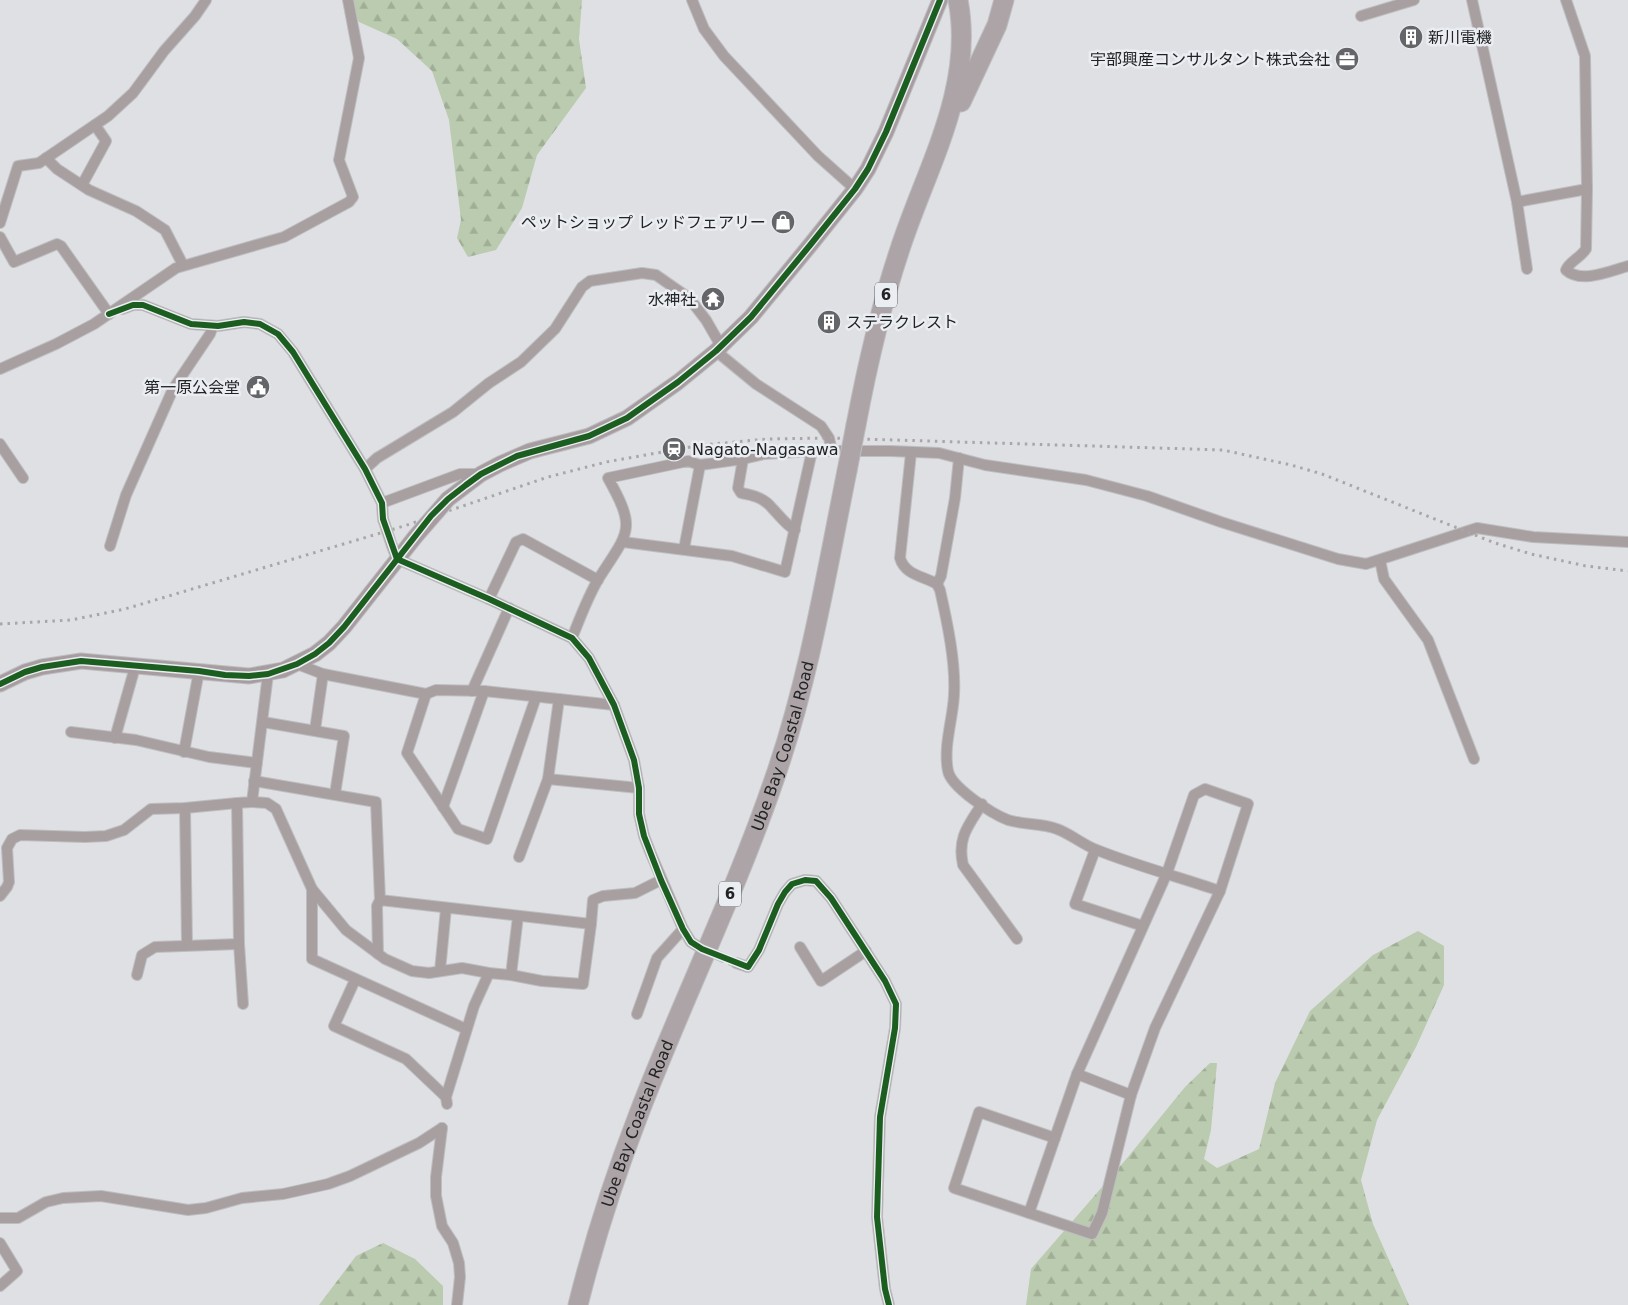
<svg xmlns="http://www.w3.org/2000/svg" width="1628" height="1305" font-family="'DejaVu Sans','Noto Sans JP',sans-serif">
  <defs>
    <pattern id="forest-firs" width="22" height="20" patternUnits="userSpaceOnUse" patternTransform="scale(1.25)"><rect width="22" height="20" fill="#bacbaf"/><path d="M5 1l3.5 6h-7zM16 11l3.5 6h-7z" fill="#a0ae96"/></pattern>
  </defs>
  <rect width="100%" height="100%" fill="#dfe0e3"/>
  <!-- forest -->
  <g fill="url(#forest-firs)">
    <polygon points="344,0 582,0 579,39 586,88 537,155 522,208 496,250 468,257 457,238 461,220 449,120 432,71 397,39 359,22"/>
    <polygon points="1418,931 1444,946 1444,985 1416,1047 1377,1120 1361,1180 1373,1224 1409,1305 1026,1305 1031,1269 1128,1157 1185,1087 1210,1063 1217,1063 1211,1130 1204,1159 1217,1168 1259,1149 1275,1083 1310,1011 1373,955"/>
    <polygon points="383,1243 415,1259 443,1286 443,1305 319,1305 356,1256"/>
  </g>
  <g fill="none" stroke-linecap="round" stroke-linejoin="round">
    <!-- street-tunnel -->
    <polyline stroke="#b9babd" stroke-width="10" stroke-dasharray="10 5" stroke-linecap="butt" points="702,949 736,963"/>
    <!-- street casing -->
    <g stroke="#bebec0" stroke-width="12">
      <g id="street">
        <polyline points="692,0 704,29 724,56 818,156 855,189"/>
        <polyline points="1472,0 1517,202 1527,269"/>
        <path d="M 1566,0 L 1585,56 L 1587,189 L 1586,249 C 1580,258 1569,262 1566,270 C 1581,284 1610,271 1628,266"/>
        <polyline points="1361,16 1414,0"/>
        <polyline points="46,158 57,169 89,190 136,211 165,230 183,265"/>
        <polyline points="82,185 106,141 95,125"/>
        <polyline points="1517,202 1587,189"/>
        <polyline points="0,223 18,166 39,163 108,116 133,93 164,51 195,16 206,0"/>
        <polyline points="0,237 14,262 57,244 61,246 109,314"/>
        <polyline points="122,309 133,305 143,305 191,324 218,326 244,322 260,324 278,334 293,352 365,469 382,503 383,519"/>
        <polyline points="716,351 756,384 821,426 829,438 832,451"/>
        <polyline points="0,369 56,344 94,324 176,268 284,237 349,202 353,197 339,160 359,58 348,0"/>
        <polyline points="0,444 23,478"/>
        <path d="M 911,453 L 900,558 C 905,575 923,576 937,584 L 940,590 C 947,621 956,663 954,695 C 953,719 943,746 948,771 C 951,787 992,814 1008,820 C 1024,825 1042,823 1057,829 C 1071,834 1083,845 1097,850 C 1137,866 1179,877 1220,891"/>
        <path d="M 743,459 L 738,488 L 741,493 C 753,495 764,498 772,508 C 780,516 785,524 795,530"/>
        <polyline points="365,469 377,458 453,412 489,383 521,362 555,329 582,287 590,281 642,273 656,275 689,298 706,320 721,346"/>
        <polyline points="382,503 460,474 481,474"/>
        <polyline points="623,542 732,556 785,572 812,451"/>
        <polyline points="110,546 126,495 173,389 210,334 213,326"/>
        <polyline points="392,546 397,559 489,599 572,638 589,658 614,705 634,760 639,788 639,814 644,836 651,854 683,929 691,942 702,949"/>
        <polyline points="684,549 700,465"/>
        <polyline points="1380,560 1384,579 1428,640 1474,759"/>
        <polyline points="937,584 941,576 955,498 959,458"/>
        <polyline points="489,599 516,542 523,539 598,580"/>
        <path d="M 572,638 C 580,618 588,596 599,578 C 629,531 637,530 608,478 L 688,461 L 700,465 L 743,459 L 764,454 L 812,451 L 890,451 L 939,453 L 985,465 L 1086,480 L 1147,496 L 1221,522 L 1338,559 L 1366,564 L 1477,528 L 1533,537 L 1628,542"/>
        <polyline points="297,664 323,674 426,694 436,690 484,691 614,705"/>
        <polyline points="472,691 509,608"/>
        <polyline points="426,694 407,753 458,829 487,839 536,697"/>
        <polyline points="263,722 344,736 335,794"/>
        <polyline points="315,730 323,674"/>
        <polyline points="71,732 136,740 209,757 257,763"/>
        <polyline points="115,738 135,667"/>
        <polyline points="184,752 199,671"/>
        <polyline points="548,779 639,788"/>
        <polyline points="254,781 376,802 380,900 591,924"/>
        <polygon points="1205,789 1248,804 1220,891 1155,1028 1131,1095 1102,1213 1092,1234 1029,1213 1077,1074 1167,873 1194,795"/>
        <polyline points="252,802 267,803 276,809 312,889 346,930 385,959 412,971 429,973 462,968 489,973"/>
        <path d="M 982,804 C 968,826 957,838 963,865 L 1017,939"/>
        <polyline points="443,807 484,691"/>
        <polyline points="185,808 187,945"/>
        <polyline points="1095,850 1075,904 1143,926"/>
        <polyline points="519,857 548,779 559,699"/>
        <polyline points="312,889 312,959 466,1029"/>
        <polyline points="0,896 7,887 9,882 7,848 12,839 20,835 85,837 106,836 124,830 151,809 185,808 237,803"/>
        <polyline points="800,947 821,981 866,951"/>
        <polyline points="378,954 377,906 380,900"/>
        <polyline points="736,963 748,967 759,950 778,904 785,892 792,884 805,880 816,881 831,898 885,981 896,1004 895,1028 880,1117 877,1217 885,1289 889,1305"/>
        <polyline points="440,971 446,908"/>
        <polyline points="137,975 142,955 155,947 239,944"/>
        <polyline points="511,975 518,916"/>
        <polyline points="355,980 334,1026 406,1059 446,1097"/>
        <polyline points="243,1004 239,944 237,803 252,802 268,674"/>
        <polyline points="637,1014 657,958 683,929"/>
        <polyline points="1077,1074 1131,1095"/>
        <polyline points="447,1104 446,1097 474,1006 489,973 511,975 542,981 583,984 591,924 593,900 603,896 635,893 661,880"/>
        <polyline points="442,1128 436,1177 436,1196 442,1226 453,1243 459,1263 460,1277 457,1305"/>
        <polyline points="1029,1213 954,1188 979,1112 1055,1138"/>
        <polyline points="0,1218 18,1218 46,1202 63,1198 101,1196 188,1210 206,1208 242,1198 283,1194 328,1184 350,1176 419,1143 442,1128"/>
        <polyline points="0,1243 17,1271 0,1286"/>
      </g>
    </g>
    <!-- secondary casing -->
    <g stroke="#bebec0" stroke-width="17">
      <g id="secondary">
        <polyline points="448,499 481,474 500,464 530,451 589,436 627,418 678,382 716,351 751,317 811,244 855,189 868,169 886,132 940,0"/>
        <polyline points="0,684 25,672 42,667 81,661 249,676 283,670 315,654 329,643 344,627 415,537"/>
      </g>
    </g>
    <!-- highway casing -->
    <g stroke="#bebec0" stroke-width="21">
      <g id="highway">
        <polyline points="961,102 997,25 1004,0"/>
        <path d="M 856,425 C 867,367 880,309 899,252 C 925,170 975,89 958,0"/>
        <path id="s1" d="M 578,1305 C 594,1241 614,1178 638,1116 C 681,1003 735,894 774,780 C 809,680 826,575 847,471"/>
      </g>
    </g>
    <!-- street -->
    <use href="#street" stroke="#a89fa1" stroke-width="10"/>
    <!-- secondary -->
    <use href="#secondary" stroke="#a79da0" stroke-width="15"/>
    <!-- highway -->
    <use href="#highway" stroke="#ada4a8" stroke-width="19"/>
    <!-- rail -->
    <polyline stroke="#a9a6a8" stroke-width="3" stroke-dasharray="2.5 5" stroke-linecap="butt" points="0,624 71,620 125,609 404,526 548,477 606,462 702,445 767,439 829,438 1223,450 1291,465 1322,474 1495,543 1531,554 1586,566 1628,571"/>
    <!-- street-bridge casing -->
    <g stroke="#bebec0" stroke-width="12" stroke-linecap="butt">
      <polyline id="street-bridge" points="383,519 392,546"/>
    </g>
    <!-- secondary-bridge casing -->
    <g stroke="#bebec0" stroke-width="17" stroke-linecap="butt">
      <polyline id="secondary-bridge" points="415,537 448,499"/>
    </g>
    <!-- highway-bridge casing -->
    <g stroke="#bebec0" stroke-width="21" stroke-linecap="butt">
      <polyline id="highway-bridge" points="847,471 856,425"/>
    </g>
    <!-- street-bridge -->
    <use href="#street-bridge" stroke="#a89fa1" stroke-width="10"/>
    <!-- secondary-bridge -->
    <use href="#secondary-bridge" stroke="#a79da0" stroke-width="15"/>
    <!-- highway-bridge -->
    <use href="#highway-bridge" stroke="#ada4a8" stroke-width="19"/>
    <!-- cycleway casing -->
    <g stroke="#eaedf2" stroke-width="9">
      <g id="cycleway">
        <polyline points="109,314 133,305 143,305 191,324 218,326 244,322 260,324 278,334 293,352 365,469 382,503 383,519 397,559 489,599 572,638 589,658 614,705 634,760 639,788 639,814 644,836 661,880 683,929 691,942 702,949 748,967 759,950 778,904 785,892 792,884 805,880 816,881 831,898 885,981 896,1004 895,1028 880,1117 877,1217 885,1289 889,1305"/>
        <polyline points="0,684 25,672 42,667 81,661 199,671 225,675 249,676 268,674 297,664 315,654 329,643 344,627 431,516 448,499 466,485 481,474 517,456 589,436 627,418 678,382 716,351 751,317 811,244 855,189 868,169 886,132 940,0"/>
      </g>
    </g>
    <!-- cycleway -->
    <use href="#cycleway" stroke="#1b5e20" stroke-width="6"/>
  </g>
  <!-- icons -->
  <defs>
    <g id="building-disc" transform="scale(1.25)"><circle r="9.5" fill="#646568" stroke="#eaedf2"/><path d="M-4-6H4V6H1V3H-1V6H-4ZM-2.5-4.3h1.7v1.8h-1.7ZM.8-4.3h1.7v1.8H.8ZM-2.5-1h1.7V.8h-1.7ZM.8-1h1.7V.8H.8Z" fill="#fff"/></g>
    <g id="office-disc" transform="scale(1.25)"><circle r="9.5" fill="#646568" stroke="#eaedf2"/><path d="M-6-3h4V-5.5h4V-3h4V5H-6ZM-1-4.5V-3h2v-1.5ZM-6 0V1H6V0Z" fill="#fff"/></g>
    <g id="shop-disc" transform="scale(1.25)"><circle r="9.5" fill="#646568" stroke="#eaedf2"/><path d="M-5-2.5h2.3a2.7 3.5 0 0 1 5.4 0H5L5.5 6h-11ZM-1.5-2.5h3a1.5 2.3 0 0 0-3 0Z" fill="#fff"/></g>
    <g id="temple-disc" transform="scale(1.25)"><circle r="9.5" fill="#646568" stroke="#eaedf2"/><path d="M0-6L5-2H3V0L6.5 2.5H4V6H1.5V3h-3V6H-4V2.5H-6.5L-3 0V-2H-5Z" fill="#fff"/></g>
    <g id="civic-disc" transform="scale(1.25)"><circle r="9.5" fill="#646568" stroke="#eaedf2"/><path d="M-.6-6.5H3V-4.5H.6V-3L4-1V1h2V6H-6V1h2V-1L-.6-3ZM-1.2 2.5V6h2.4V2.5Z" fill="#fff"/></g>
    <g id="station-disc" transform="scale(1.25)"><circle r="9.5" fill="#646568" stroke="#eaedf2"/><path d="M-3-6H3Q5-6 5-4V2Q5 4 3 4L4.5 6H3L1.5 4h-3L-3 6H-4.5L-3 4Q-5 4-5 2V-4Q-5-6-3-6ZM-3.5-4v3h7v-3ZM-3.5 1v1.5H-2V1ZM2 1v1.5H3.5V1Z" fill="#fff"/></g>
  </defs>
  <g fill-rule="evenodd">
    <use href="#building-disc" x="1411" y="37"/>
    <use href="#office-disc" x="1347" y="59"/>
    <use href="#shop-disc" x="783" y="222"/>
    <use href="#temple-disc" x="713" y="299"/>
    <use href="#building-disc" x="829" y="322"/>
    <use href="#civic-disc" x="258" y="387"/>
    <use href="#station-disc" x="674" y="449"/>
  </g>
  <g text-anchor="middle" stroke-width="5" stroke-linejoin="round" paint-order="stroke">
    <!-- shield labels -->
    <g fill="#eaedf2" stroke="#5e6062" stroke-width="1">
      <rect x="875" y="282.5" width="22" height="25" rx="4"/>
      <rect x="719" y="881.5" width="22" height="25" rx="4"/>
    </g>
    <g font-size="15" font-weight="bold" fill="#222325">
      <text x="886" y="300">6</text>
      <text x="730" y="899">6</text>
    </g>
    <!-- poi labels -->
    <g font-size="16" fill="#222325" stroke="#eaedf2" text-anchor="end">
      <text x="1428" y="43" text-anchor="start">新川電機</text>
      <text x="1330" y="65">宇部興産コンサルタント株式会社</text>
      <text x="766" y="228">ペットショップ レッドフェアリー</text>
      <text x="696" y="305">水神社</text>
      <text x="846" y="328" text-anchor="start">ステラクレスト</text>
      <text x="240" y="393">第一原公会堂</text>
      <text x="692" y="455" text-anchor="start">Nagato-Nagasawa</text>
    </g>
    <!-- street labels -->
    <g font-size="16" fill="#222325" stroke="#eaedf2">
      <text dy="6" stroke="none"><textPath href="#s1" startOffset="596">Ube Bay Coastal Road</textPath></text>
      <text dy="6" stroke="none"><textPath href="#s1" startOffset="191">Ube Bay Coastal Road</textPath></text>
    </g>
  </g>
</svg>
